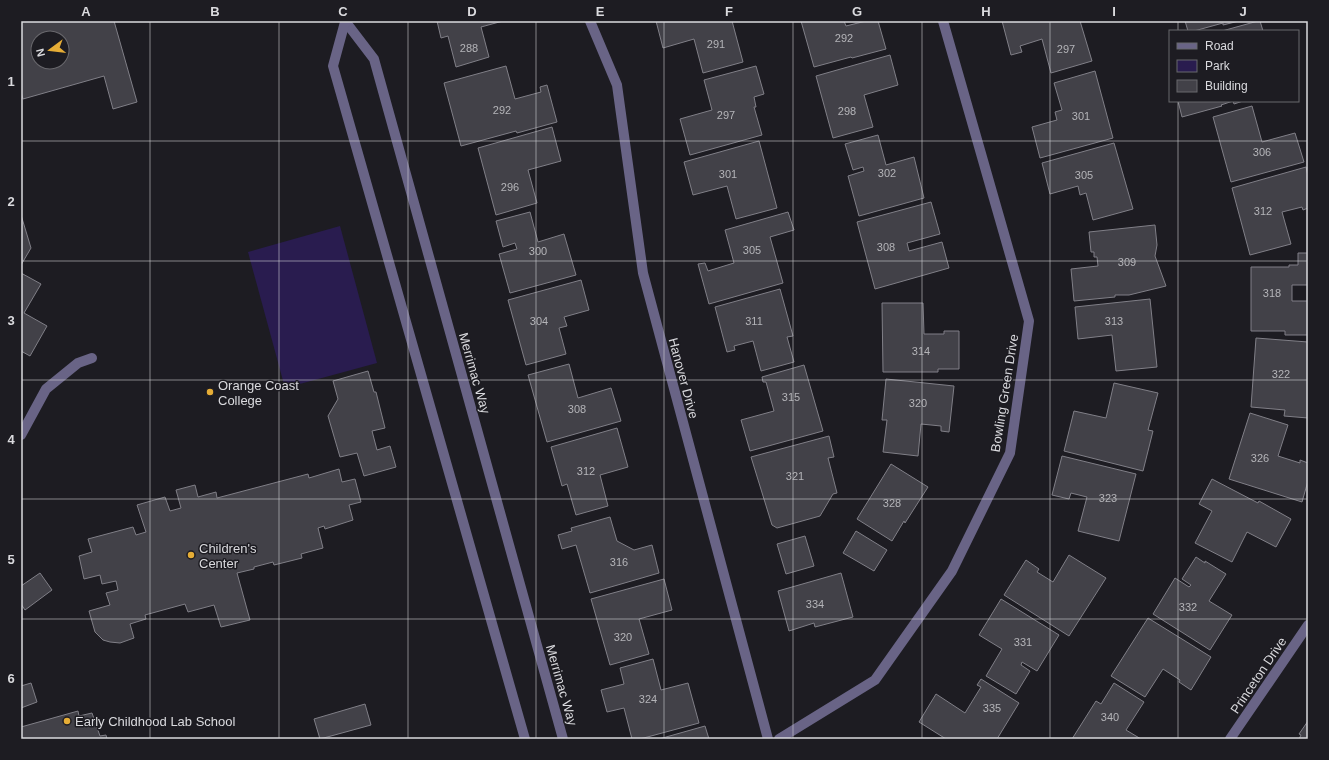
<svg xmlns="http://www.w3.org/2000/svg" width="1329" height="760" font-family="Arial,sans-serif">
  <rect width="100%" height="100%" fill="#1d1c22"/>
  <!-- green -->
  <polygon fill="#291c4f" points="340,226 377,363 285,388 248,252"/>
  <!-- building -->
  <g fill="#424148" stroke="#807f87" fill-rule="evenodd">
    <path d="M 21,21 L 114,21 L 137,102 L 113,109 L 104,76 L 23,99 L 21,92 ZM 38,38 L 62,38 L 62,62 L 38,62 Z"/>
    <polygon points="437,21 503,21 481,27 489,57 456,67 448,36 441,38"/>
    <polygon points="656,21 732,21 743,62 703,73 694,39 663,48"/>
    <polygon points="801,21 844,21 846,26 866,21 878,21 886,49 852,58 851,57 814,67"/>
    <polygon points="1002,21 1080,21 1092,61 1051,73 1042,39 1020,46 1022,52 1011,55"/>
    <polygon points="1185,21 1239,21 1223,25 1223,23 1194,31 1188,31"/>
    <polygon points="1260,21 1263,31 1222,31 1258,21"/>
    <polygon points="890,55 898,85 864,95 873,127 833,138 816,76"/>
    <polygon points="506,66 515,99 541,92 540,87 547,85 557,122 517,133 516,131 461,146 444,83"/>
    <polygon points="756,66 764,94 754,97 756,107 754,107 762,135 690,155 680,119 712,110 704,80"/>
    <polygon points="1095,71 1113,138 1040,158 1032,127 1057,120 1055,112 1062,110 1054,83"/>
    <polygon points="1178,101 1243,101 1234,104 1233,101 1221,105 1222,106 1182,117"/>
    <polygon points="1252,106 1262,142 1295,133 1304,162 1231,182 1213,117"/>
    <polygon points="552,127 561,161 528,170 537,203 496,215 478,148"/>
    <polygon points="878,135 886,165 914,157 924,198 859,216 848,176 864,171 863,167 853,170 845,144"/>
    <polygon points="759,141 777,208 736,219 727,186 693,195 684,162"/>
    <polygon points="1114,143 1133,209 1093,220 1086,193 1080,195 1078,186 1050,194 1042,163"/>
    <polygon points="1306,167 1308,176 1308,208 1303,210 1302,207 1282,212 1291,244 1250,255 1232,188"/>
    <polygon points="931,202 940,234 907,243 909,251 942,242 949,268 875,289 857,222"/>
    <polygon points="530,212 538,242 564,234 576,275 510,293 499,254 517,249 515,243 503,247 496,221"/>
    <polygon points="788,212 794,230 770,237 783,283 709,304 698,264 705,263 708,271 734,263 725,230"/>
    <polygon points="21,215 31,248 21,265"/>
    <polygon points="1155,225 1157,245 1155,256 1166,286 1129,295 1115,295 1115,297 1074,301 1071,269 1098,266 1097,257 1094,257 1094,252 1091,252 1089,232"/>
    <polygon points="1298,253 1308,253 1308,285 1292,285 1292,301 1308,301 1308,335 1285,335 1285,331 1251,331 1251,267 1289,267 1289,265 1298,265"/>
    <polygon points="21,273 41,284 24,313 47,326 30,356 21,351"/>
    <polygon points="581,280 589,310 564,317 567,326 559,328 566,354 526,365 508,300"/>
    <polygon points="780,289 793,336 787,337 794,362 761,371 753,341 734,346 735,350 727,352 715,307"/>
    <polygon points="1150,299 1157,367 1116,371 1112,335 1078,339 1075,307"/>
    <polygon points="882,303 923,303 924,334 944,334 944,331 959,331 959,369 938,369 938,372 883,372"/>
    <polygon points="1256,338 1308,342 1308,418 1284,416 1285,410 1251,407"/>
    <polygon points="569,364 578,398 611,388 621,421 547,442 528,375"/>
    <polygon points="804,365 823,431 750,451 741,420 774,411 766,382 763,382 762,377"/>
    <polygon points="368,371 374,392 376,392 385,428 372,431 377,450 390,446 396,467 364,476 357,453 340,457 328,416 338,399 333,381"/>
    <polygon points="886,379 954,386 949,432 941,431 941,426 921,424 918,456 883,452 887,420 882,420"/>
    <polygon points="1114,383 1158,393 1148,430 1153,431 1143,471 1064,451 1074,411 1106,418"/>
    <polygon points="1250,413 1288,425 1278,456 1300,463 1300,460 1308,463 1308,481 1302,502 1229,479"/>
    <polygon points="617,428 628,467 600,475 608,506 576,515 567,484 562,486 551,447"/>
    <polygon points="829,436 834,457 828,458 837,493 833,494 820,516 777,528 772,525 751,457"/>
    <polygon points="1062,456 1136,474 1119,541 1078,531 1087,497 1071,493 1069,499 1052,495"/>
    <polygon points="891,464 928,487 905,523 904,521 892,541 857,519"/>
    <polygon points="339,469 342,482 355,479 361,502 349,505 353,520 325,529 324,526 318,528 323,548 301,554 302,558 274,565 273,562 254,567 254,569 237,573 250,620 221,627 214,605 188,612 185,604 145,615 146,619 130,624 134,638 120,643 110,642 103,640 95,632 89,611 110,605 106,593 118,590 116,581 102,584 100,575 84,579 79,556 92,552 88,539 133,527 136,535 146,532 137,505 165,497 170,511 181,508 176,490 195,485 198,497 216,492 217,498 308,474 309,478"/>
    <polygon points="1212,479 1258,503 1259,501 1291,519 1276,547 1247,532 1232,562 1195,543 1212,511 1199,504"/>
    <polygon points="610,517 617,541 634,550 652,545 659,573 590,593 576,545 562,549 558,535 572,531 571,528"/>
    <polygon points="856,531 887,550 874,571 843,553"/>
    <polygon points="805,536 814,566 786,574 777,544"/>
    <polygon points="1069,555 1106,578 1069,636 1004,595 1026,560 1039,569 1037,572 1053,582"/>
    <polygon points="1196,557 1205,563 1205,561 1226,574 1209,601 1232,615 1210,650 1153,614 1175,578 1189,587 1191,585 1182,579"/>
    <polygon points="40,573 52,590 25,610 21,604 21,586"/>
    <polygon points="841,573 853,617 815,627 814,623 789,631 778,591"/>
    <polygon points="664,579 672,610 639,619 649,654 610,665 591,599"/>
    <polygon points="1001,599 1059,635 1037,671 1022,662 1021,665 1030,671 1016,694 986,676 1002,649 979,635"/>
    <polygon points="1148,618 1211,657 1191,690 1179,682 1180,680 1163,669 1145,697 1111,676"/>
    <polygon points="653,659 661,690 688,683 699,723 640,739 632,739 624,708 607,712 601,690 624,684 620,668"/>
    <polygon points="981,679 1019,703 997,739 946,739 919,722 936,694 965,713 981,687 977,685"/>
    <polygon points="31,683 37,702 21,708 21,686"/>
    <polygon points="1114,683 1144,702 1126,730 1141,739 1072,739 1096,701 1101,704"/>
    <polygon points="365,704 371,725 320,739 314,719"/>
    <polygon points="78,711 79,716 92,713 100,736 106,735 107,739 21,739 21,727"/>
    <polygon points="1308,721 1308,739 1299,739 1301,735 1299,734"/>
    <polygon points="705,726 709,739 659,739"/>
  </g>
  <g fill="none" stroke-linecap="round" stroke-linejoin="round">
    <!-- minor -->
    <g stroke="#696486" stroke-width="10">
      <polyline points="345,21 374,59 563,739"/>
      <polyline points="590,21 617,85 643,273 768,739"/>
      <polyline points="345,22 333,66 525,739"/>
      <polyline points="21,435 46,389 78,363 92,358"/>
      <polyline points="779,739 875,680 952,571 1010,453 1029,321 943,21"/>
      <polyline points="1230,739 1308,625"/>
    </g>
  </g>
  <!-- grid -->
  <path fill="none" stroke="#dadade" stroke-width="1" stroke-opacity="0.55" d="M 150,21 L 150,739M 279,21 L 279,739M 408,21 L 408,739M 536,21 L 536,739M 664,21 L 664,739M 793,21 L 793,739M 922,21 L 922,739M 1050,21 L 1050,739M 1178,21 L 1178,31M 1178,101 L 1178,739M 21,141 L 1308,141M 21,261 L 1308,261M 21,380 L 1308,380M 21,499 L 1308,499M 21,619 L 1308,619"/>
  <!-- markers -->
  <g fill="#e6ad36" stroke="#1d1c22" stroke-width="1.5">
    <circle cx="210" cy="392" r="4"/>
    <circle cx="191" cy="555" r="4"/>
    <circle cx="67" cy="721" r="4"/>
  </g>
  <g text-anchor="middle" stroke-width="3" stroke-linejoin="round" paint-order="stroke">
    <!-- number labels -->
    <g font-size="11" fill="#b4b4b8">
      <text x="844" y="42">292</text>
      <text x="716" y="48">291</text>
      <text x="469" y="52">288</text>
      <text x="1066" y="53">297</text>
      <text x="502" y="114">292</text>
      <text x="847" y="115">298</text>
      <text x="726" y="119">297</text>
      <text x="1081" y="120">301</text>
      <text x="1262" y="156">306</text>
      <text x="887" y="177">302</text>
      <text x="728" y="178">301</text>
      <text x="1084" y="179">305</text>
      <text x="510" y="191">296</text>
      <text x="1263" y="215">312</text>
      <text x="886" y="251">308</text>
      <text x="752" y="254">305</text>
      <text x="538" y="255">300</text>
      <text x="1127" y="266">309</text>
      <text x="1272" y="297">318</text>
      <text x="539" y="325">304</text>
      <text x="754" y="325">311</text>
      <text x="1114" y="325">313</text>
      <text x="921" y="355">314</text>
      <text x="1281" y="378">322</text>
      <text x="791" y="401">315</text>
      <text x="918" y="407">320</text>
      <text x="577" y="413">308</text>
      <text x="1260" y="462">326</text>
      <text x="586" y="475">312</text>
      <text x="795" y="480">321</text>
      <text x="1108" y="502">323</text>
      <text x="892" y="507">328</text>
      <text x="619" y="566">316</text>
      <text x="815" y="608">334</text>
      <text x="1188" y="611">332</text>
      <text x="623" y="641">320</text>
      <text x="1023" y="646">331</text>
      <text x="648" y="703">324</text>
      <text x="992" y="712">335</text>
      <text x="1110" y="721">340</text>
    </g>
    <!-- street labels -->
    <g font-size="13" fill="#dadade" stroke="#1d1c22">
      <text transform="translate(475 373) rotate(74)" y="5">Merrimac Way</text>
      <text transform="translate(684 378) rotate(75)" y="5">Hanover Drive</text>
      <text transform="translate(1004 393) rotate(-81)" y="5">Bowling Green Drive</text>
      <text transform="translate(1258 675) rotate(-56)" y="5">Princeton Drive</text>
      <text transform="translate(562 685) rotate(74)" y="5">Merrimac Way</text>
    </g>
    <!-- poi labels -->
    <g font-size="13" fill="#dadade" stroke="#1d1c22" text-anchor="start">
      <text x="218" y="390">Orange Coast<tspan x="218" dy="15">College</tspan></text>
      <text x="199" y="553">Children's<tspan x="199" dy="15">Center</tspan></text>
      <text x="75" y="726">Early Childhood Lab School</text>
    </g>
  </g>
  <!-- border -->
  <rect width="1329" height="760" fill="none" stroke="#1d1c22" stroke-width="44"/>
  <!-- legend -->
  <rect x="1169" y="30" width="130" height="72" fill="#1d1c22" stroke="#69686d"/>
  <rect x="1177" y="43" width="20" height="6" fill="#696486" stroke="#69686d"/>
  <text x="1205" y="50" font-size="12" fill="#dadade">Road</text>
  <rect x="1177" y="60" width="20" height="12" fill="#291c4f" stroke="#69686d"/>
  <text x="1205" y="70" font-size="12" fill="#dadade">Park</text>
  <rect x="1177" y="80" width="20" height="12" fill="#424148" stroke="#69686d"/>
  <text x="1205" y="90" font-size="12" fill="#dadade">Building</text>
  <!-- north arrow -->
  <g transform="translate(50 50) rotate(255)"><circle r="19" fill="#1d1c22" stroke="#69686d"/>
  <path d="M0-3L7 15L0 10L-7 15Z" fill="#e6ad36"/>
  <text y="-6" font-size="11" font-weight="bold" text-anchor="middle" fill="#dadade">N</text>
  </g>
  <rect x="22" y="22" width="1285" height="716" fill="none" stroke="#dadade" stroke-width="1.5"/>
  <g font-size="13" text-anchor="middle" font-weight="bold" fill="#dadade">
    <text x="86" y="16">A</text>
    <text x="215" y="16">B</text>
    <text x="343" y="16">C</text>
    <text x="472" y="16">D</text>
    <text x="600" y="16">E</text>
    <text x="729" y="16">F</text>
    <text x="857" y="16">G</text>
    <text x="986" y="16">H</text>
    <text x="1114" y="16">I</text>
    <text x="1243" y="16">J</text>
    <text x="11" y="86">1</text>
    <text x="11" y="206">2</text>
    <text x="11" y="325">3</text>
    <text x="11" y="444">4</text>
    <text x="11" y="564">5</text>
    <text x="11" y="683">6</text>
  </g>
</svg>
